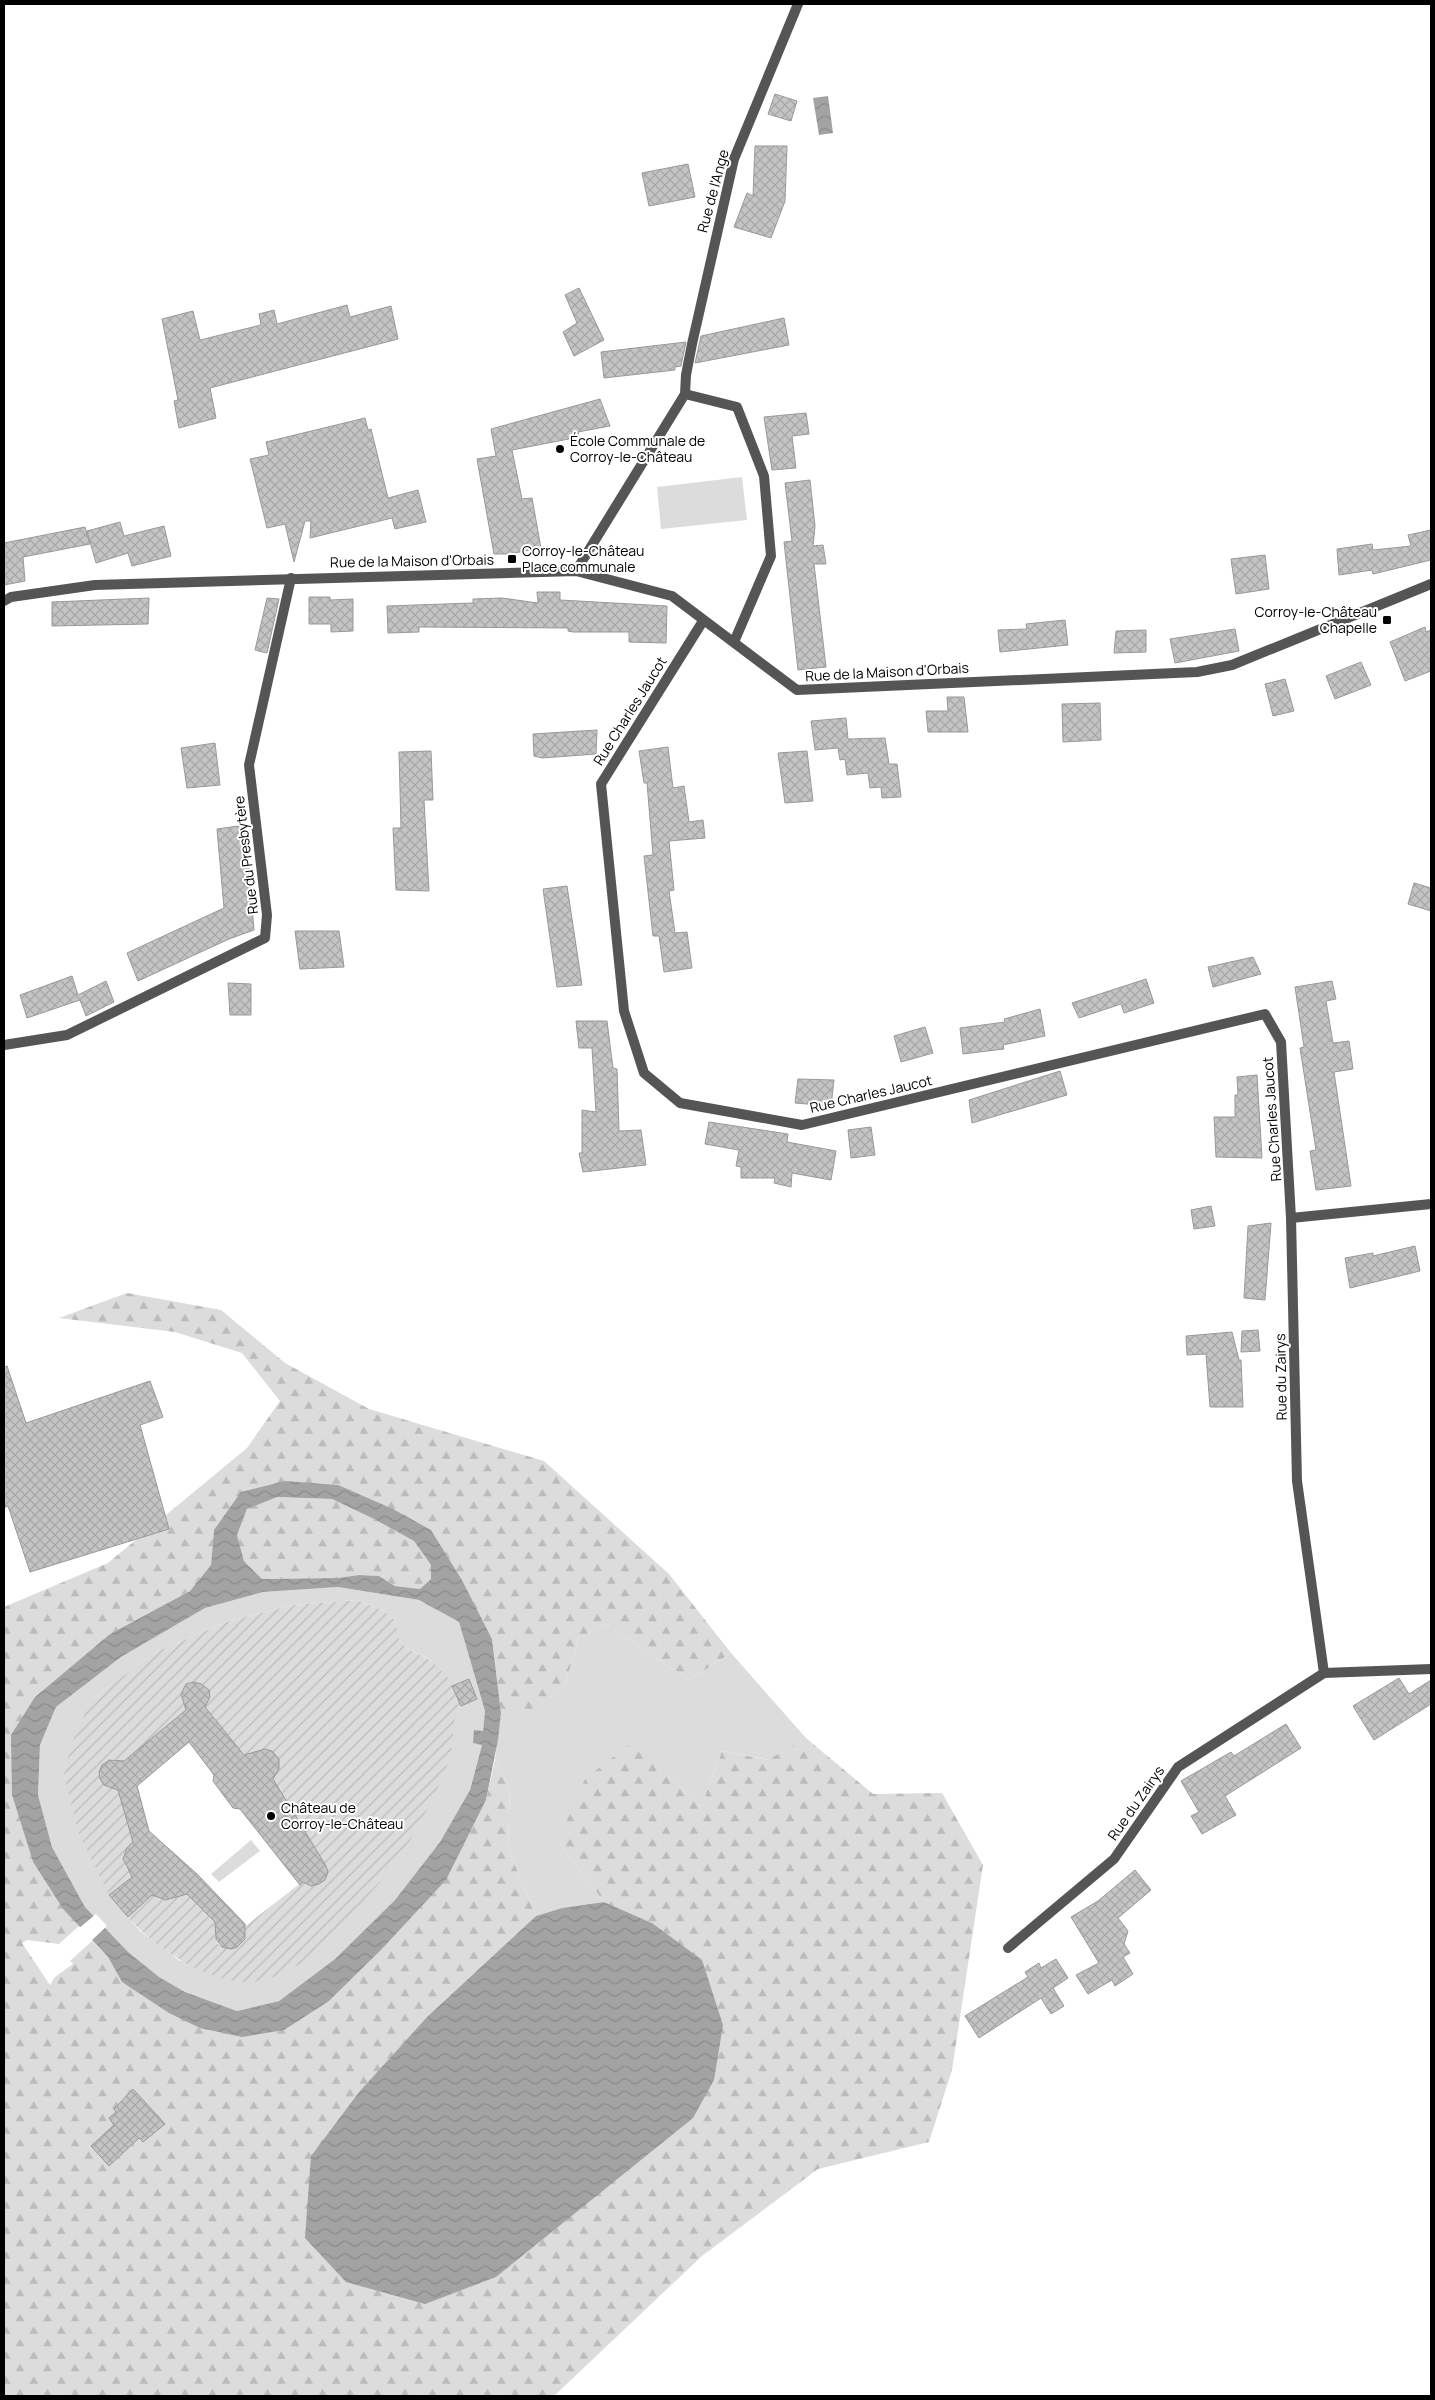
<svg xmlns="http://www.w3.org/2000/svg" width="1435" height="2400" font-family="Manrope,sans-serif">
  <defs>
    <pattern id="forest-firs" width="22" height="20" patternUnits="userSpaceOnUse" patternTransform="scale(1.25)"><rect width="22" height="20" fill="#dcdcdc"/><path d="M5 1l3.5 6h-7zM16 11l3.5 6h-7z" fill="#bbb"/></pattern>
    <pattern id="garden-furrows" width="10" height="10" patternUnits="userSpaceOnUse" patternTransform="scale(1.25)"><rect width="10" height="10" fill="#dcdcdc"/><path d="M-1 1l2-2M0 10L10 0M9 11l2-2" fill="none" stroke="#bbb"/></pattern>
    <pattern id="water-waves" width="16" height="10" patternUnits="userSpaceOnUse" patternTransform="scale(1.25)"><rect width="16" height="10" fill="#a3a3a3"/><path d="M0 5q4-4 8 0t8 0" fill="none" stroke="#8b8b8b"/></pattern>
    <pattern id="building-cross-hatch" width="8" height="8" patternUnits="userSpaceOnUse" patternTransform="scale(1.25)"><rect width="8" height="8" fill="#c4c4c4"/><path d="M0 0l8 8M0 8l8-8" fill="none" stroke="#a7a7a7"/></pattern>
  </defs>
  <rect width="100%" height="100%" fill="#fff"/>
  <!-- grass -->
  <g fill="#dcdcdc" fill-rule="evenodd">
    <polygon points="742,477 747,520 661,529 657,487"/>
    <path d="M 338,1587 L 419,1600 L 459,1622 L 485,1711 L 483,1732 L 474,1730 L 482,1745 L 470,1790 L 440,1842 L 395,1900 L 335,1959 L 279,2001 L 237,2011 L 185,1992 L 159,1977 L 128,1953 L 85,1907 L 52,1847 L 38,1795 L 40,1745 L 56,1707 L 121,1657 L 205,1608 L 263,1592 ZM 356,1600 L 383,1610 L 395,1620 L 398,1639 L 408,1649 L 430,1659 L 461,1707 L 452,1721 L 452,1746 L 420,1823 L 392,1867 L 333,1932 L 180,1961 L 140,1931 L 109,1895 L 91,1700 L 154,1653 L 226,1622 L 292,1605 Z"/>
    <polygon points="606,1624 689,1680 731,1653 806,1738 769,1760 722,1751 701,1807 669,1777 558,1841 604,1902 562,1908 536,1916 508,1848 510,1789 495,1760 501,1713 532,1713 565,1685 579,1638"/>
    <polygon points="251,1840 260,1851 219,1882 211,1874"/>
  </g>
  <!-- forest -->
  <g fill="url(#forest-firs)">
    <polygon points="127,1293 221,1310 285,1363 369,1409 544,1461 669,1574 731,1653 689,1680 606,1624 579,1638 565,1685 532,1714 501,1713 492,1639 462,1580 431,1530 285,1481 214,1530 211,1565 190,1591 110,1634 35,1697 12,1795 33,1862 63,1909 79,1926 59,1944 27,1940 22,1943 50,1985 55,1977 73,1964 70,1961 92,1941 108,1957 122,1982 200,2028 329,2001 382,1949 445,1881 486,1800 495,1760 510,1789 508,1848 536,1916 427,2017 359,2092 311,2156 652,1923 604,1902 558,1841 585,1779 636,1739 669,1777 701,1807 722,1751 768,1760 806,1738 873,1794 942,1793 983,1865 952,2070 929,2142 818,2169 702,2256 554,2396 4,2396 4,1607 108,1563 247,1448 280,1401 242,1353 175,1332 59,1318"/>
    <polygon points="276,1497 332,1499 374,1519 414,1541 431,1565 431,1579 420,1589 395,1586 379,1576 359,1575 337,1578 262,1579 244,1561 237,1535 247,1509"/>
  </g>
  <!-- garden -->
  <path fill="url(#garden-furrows)" d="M 356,1600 L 383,1610 L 395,1620 L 399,1640 L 408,1649 L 429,1659 L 450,1680 L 461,1707 C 450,1725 455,1727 452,1746 C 448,1771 432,1800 420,1823 C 396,1869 358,1909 320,1945 C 313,1951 306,1961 298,1965 C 288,1971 271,1979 259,1981 C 215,1988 155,1949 128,1917 L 154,1893 C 163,1903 177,1902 183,1889 L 218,1925 C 208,1945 228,1958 245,1939 L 244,1927 L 303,1881 C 316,1889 330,1883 326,1866 L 273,1779 C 281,1766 281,1755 265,1749 L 246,1757 L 204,1706 L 210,1697 C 208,1688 203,1684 194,1682 L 181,1694 L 184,1704 L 189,1709 L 121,1763 C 106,1752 94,1770 104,1785 L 117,1787 L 134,1843 L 127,1848 L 123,1859 L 127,1870 L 135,1874 L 109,1895 L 79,1834 L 64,1775 L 71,1745 L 91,1700 L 154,1653 L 226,1622 L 292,1605 Z"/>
  <!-- water -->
  <g fill="url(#water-waves)" fill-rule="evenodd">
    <polygon points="828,96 833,133 819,135 813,98"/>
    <path d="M 285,1481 L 338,1485 L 393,1509 L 431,1530 L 462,1580 L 492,1639 L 501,1713 L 498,1740 L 486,1800 L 446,1880 L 382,1949 L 329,2001 L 284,2030 L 242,2037 L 200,2028 L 169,2013 L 122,1982 L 108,1957 L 63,1909 L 33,1862 L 12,1795 L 11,1735 L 35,1697 L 110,1634 L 190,1591 L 211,1565 L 214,1530 L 241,1492 ZM 277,1497 L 332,1499 L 374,1519 L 414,1541 L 431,1565 L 431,1579 L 420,1589 L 395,1586 L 379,1576 L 359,1575 L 337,1578 L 262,1579 L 244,1561 L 237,1535 L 247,1509 ZM 338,1587 L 419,1600 L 459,1622 L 485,1711 L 483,1731 L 474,1730 L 473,1743 L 482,1745 L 470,1790 L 440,1842 L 395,1900 L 335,1959 L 279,2001 L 237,2011 L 185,1992 L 159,1977 L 128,1952 L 85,1907 L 52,1847 L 38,1795 L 40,1745 L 56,1707 L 121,1657 L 205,1608 L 263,1592 Z"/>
    <polygon points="604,1902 652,1923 702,1960 723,2025 714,2080 693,2118 496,2277 425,2304 346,2282 305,2238 311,2156 359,2092 427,2017 536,1916 562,1908"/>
  </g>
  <!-- pier -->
  <polygon fill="#fff" points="96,1914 107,1926 90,1942 78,1929"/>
  <!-- building -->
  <g fill="url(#building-cross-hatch)" stroke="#999">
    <polygon points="775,94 797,101 791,121 768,114"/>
    <polygon points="755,146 787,146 785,201 771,238 734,227 747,193 753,196"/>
    <polygon points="688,164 695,197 649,206 642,173"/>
    <polygon points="579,288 604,340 574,356 563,332 577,323 565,295"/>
    <polygon points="347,305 350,317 391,306 398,339 210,388 216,418 179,428 174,401 178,400 162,319 193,311 200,340 261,325 259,314 274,310 277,324"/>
    <polygon points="784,318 789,345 695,363 701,336"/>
    <polygon points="686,342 681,366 675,367 675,370 604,378 601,352"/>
    <polygon points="600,399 610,426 578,432 579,437 512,450 522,499 532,498 541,548 509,554 494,554 477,459 496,456 491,429"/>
    <polygon points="806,413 809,434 792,436 796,468 772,470 764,417"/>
    <polygon points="365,418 368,430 371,429 388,498 418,490 426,522 395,529 392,518 310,538 311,521 305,521 294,562 285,524 267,528 250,459 269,455 266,442"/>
    <polygon points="810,480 815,526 813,546 823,545 826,564 814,564 826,667 798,670 784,542 792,541 785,483"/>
    <polygon points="120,522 124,536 164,526 171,556 132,566 128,553 96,563 87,531"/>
    <polygon points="85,527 90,544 23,557 25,581 4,585 4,543"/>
    <polygon points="1431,530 1431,560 1373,574 1372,570 1339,575 1337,549 1372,544 1373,550 1411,546 1408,535"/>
    <polygon points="1265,555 1269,589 1236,594 1231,559"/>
    <polygon points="537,592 560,592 560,600 667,606 666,643 629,642 629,632 573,632 568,631 568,628 419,627 419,632 388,633 387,606 473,603 473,599 502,598 538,603"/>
    <polygon points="309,597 330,597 330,600 353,599 353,631 331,632 331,624 309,624"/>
    <polygon points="149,598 148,624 52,626 52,602"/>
    <polygon points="267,598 279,599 267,653 255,650"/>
    <polygon points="1065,620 1068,645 1000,652 998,630 1027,629 1026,624"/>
    <polygon points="1425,627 1426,632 1431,630 1431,671 1405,681 1390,642"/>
    <polygon points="1235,629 1239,651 1175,663 1170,639"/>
    <polygon points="1146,630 1146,652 1114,653 1116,631"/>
    <polygon points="1361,662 1371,685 1335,699 1326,676"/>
    <polygon points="1285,679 1294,711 1273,716 1265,684"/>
    <polygon points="947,697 964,697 968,732 928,732 926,711 948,711"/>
    <polygon points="1100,703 1101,740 1063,742 1062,704"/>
    <polygon points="846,718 848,739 885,738 889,764 897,764 901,797 882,798 881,787 870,788 868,773 847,775 845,759 840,760 838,748 815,750 811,721"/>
    <polygon points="597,730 596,754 542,758 534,756 533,734"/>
    <polygon points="215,743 220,785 187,788 181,748"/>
    <polygon points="668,747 673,788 684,786 689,822 703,820 705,838 669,841 674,890 669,891 675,933 687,932 692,968 664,972 659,936 653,936 644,856 653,855 647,783 644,783 639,751"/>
    <polygon points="431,751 433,800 424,800 429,891 396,890 393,828 401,828 399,752"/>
    <polygon points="807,751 813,801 785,803 778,753"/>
    <polygon points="245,825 254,930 229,939 138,981 127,953 224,908 217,829"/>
    <polygon points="1414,883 1431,888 1431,911 1408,904"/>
    <polygon points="567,886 582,985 557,987 543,889"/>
    <polygon points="295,931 339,931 344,967 300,969"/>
    <polygon points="1253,957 1261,974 1213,987 1208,967"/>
    <polygon points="72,976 78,995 106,981 114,1002 86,1016 80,1000 27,1018 20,995"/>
    <polygon points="1146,979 1154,1003 1124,1013 1121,1004 1079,1018 1072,1003"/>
    <polygon points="1332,981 1336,999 1326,1001 1333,1043 1349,1041 1353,1069 1334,1072 1351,1186 1316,1190 1310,1151 1316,1150 1300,1048 1304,1047 1295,987"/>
    <polygon points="228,983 251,984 251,1015 230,1015"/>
    <polygon points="1040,1009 1045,1036 1003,1045 1004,1049 963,1054 960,1028 1005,1022 1004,1019"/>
    <polygon points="576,1021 607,1021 613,1068 617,1069 619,1131 641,1130 646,1165 583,1172 579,1153 582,1153 582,1110 596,1112 592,1048 579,1048"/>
    <polygon points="925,1027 933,1053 901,1062 894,1036"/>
    <polygon points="1060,1071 1067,1095 972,1123 969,1100"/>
    <polygon points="1257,1075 1262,1158 1216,1157 1214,1117 1235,1117 1235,1095 1238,1095 1237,1077"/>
    <polygon points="798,1079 834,1080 831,1106 795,1103"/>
    <polygon points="709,1122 788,1134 787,1142 836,1151 831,1180 792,1173 791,1187 774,1183 775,1178 741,1178 741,1167 736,1166 739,1150 705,1144"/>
    <polygon points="871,1127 875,1155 851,1158 848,1130"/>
    <polygon points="1211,1206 1215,1226 1194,1229 1191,1210"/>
    <polygon points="1271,1223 1265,1300 1244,1298 1248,1226"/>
    <polygon points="1415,1246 1420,1271 1350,1288 1345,1258 1373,1253 1373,1256"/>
    <polygon points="1258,1330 1260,1351 1241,1352 1242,1331"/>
    <polygon points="1232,1332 1239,1360 1241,1360 1243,1407 1210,1407 1206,1354 1187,1355 1186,1336"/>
    <polygon points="7,1366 26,1423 150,1381 163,1417 140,1425 169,1529 30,1572 8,1506 4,1508 4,1367"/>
    <polygon points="1399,1678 1409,1694 1431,1680 1431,1704 1374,1740 1353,1706"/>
    <polygon points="469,1679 477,1699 461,1706 452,1686"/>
    <polygon points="194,1682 201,1684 209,1690 210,1697 205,1707 244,1755 265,1749 272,1751 279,1759 279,1769 273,1779 326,1866 328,1872 325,1880 319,1884 311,1886 303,1882 300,1885 240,1809 233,1808 213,1781 214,1775 189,1742 137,1786 149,1831 197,1874 245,1924 245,1939 237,1947 231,1949 222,1947 216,1939 215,1922 187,1894 166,1900 152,1895 128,1917 109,1895 132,1877 123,1859 127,1848 133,1842 118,1790 104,1785 100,1779 99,1772 102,1765 109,1760 124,1761 186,1710 181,1694 186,1684"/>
    <polygon points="1286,1724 1301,1748 1225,1796 1236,1815 1202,1834 1191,1816 1199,1812 1181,1781 1231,1752 1234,1756"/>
    <polygon points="1135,1870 1151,1890 1118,1918 1128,1931 1124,1944 1130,1953 1123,1957 1133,1974 1115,1986 1112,1980 1088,1994 1076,1975 1099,1963 1071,1917 1098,1901"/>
    <polygon points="1056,1959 1068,1978 1053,1988 1064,2006 1051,2014 1041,1998 979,2038 965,2016 1028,1977 1025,1972 1039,1963 1041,1968"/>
    <polygon points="133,2089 165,2124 143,2142 139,2138 109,2166 91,2146 114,2125 109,2118 116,2112 114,2109"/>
  </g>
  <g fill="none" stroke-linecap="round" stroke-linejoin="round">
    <!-- minor -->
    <g stroke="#555" stroke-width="10">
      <polyline points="685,394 737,407 764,476 771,556 734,642"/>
      <polyline points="576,571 685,394 686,375 692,344 734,159 798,4"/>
      <polyline points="4,601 11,597 95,585 576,571 672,596 797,690 1197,672 1232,665 1431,584"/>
      <polyline points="703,621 601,784 624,1011 644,1073 680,1103 802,1125 1265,1014 1281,1042 1291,1218 1297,1481 1324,1673 1178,1767 1114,1859 1008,1948"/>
      <polyline points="4,1045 67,1035 265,938 267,915 249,765 291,578"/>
      <polyline points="1291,1218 1431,1204"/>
      <polyline points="1324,1673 1431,1669"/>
    </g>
  </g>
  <!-- markers -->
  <g fill="#000" stroke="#fff" stroke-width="2">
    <circle cx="560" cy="449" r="5"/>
    <rect x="507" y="554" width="10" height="10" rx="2.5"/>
    <rect x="1382" y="615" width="10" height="10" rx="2.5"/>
    <circle cx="271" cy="1816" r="5"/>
  </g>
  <g text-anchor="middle" stroke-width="4" stroke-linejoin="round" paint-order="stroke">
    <!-- street labels -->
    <g font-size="14" fill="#000" stroke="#fff">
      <text transform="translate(713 191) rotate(-75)" y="5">Rue de l'Ange</text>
      <text transform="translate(412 561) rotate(-1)" y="5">Rue de la Maison d'Orbais</text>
      <text transform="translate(887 672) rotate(-3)" y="5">Rue de la Maison d'Orbais</text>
      <text transform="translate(630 711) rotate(-58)" y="5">Rue Charles Jaucot</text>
      <text transform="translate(246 855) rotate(-97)" y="5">Rue du Presbytère</text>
      <text transform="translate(871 1094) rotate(-13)" y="5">Rue Charles Jaucot</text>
      <text transform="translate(1272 1119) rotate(-94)" y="5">Rue Charles Jaucot</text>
      <text transform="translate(1281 1377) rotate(-91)" y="5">Rue du Zairys</text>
      <text transform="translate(1136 1803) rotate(-55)" y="5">Rue du Zairys</text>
    </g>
    <!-- poi labels -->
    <g font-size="14" fill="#000" stroke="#fff" text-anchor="start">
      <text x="570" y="446">École Communale de<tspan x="570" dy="16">Corroy-le-Château</tspan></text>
      <text x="522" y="556">Corroy-le-Château<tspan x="522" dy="16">Place communale</tspan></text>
      <text x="1377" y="617" text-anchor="end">Corroy-le-Château<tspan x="1377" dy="16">Chapelle</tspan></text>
      <text x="281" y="1813">Château de<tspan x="281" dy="16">Corroy-le-Château</tspan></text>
    </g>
  </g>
  <!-- border -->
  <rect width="1435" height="2400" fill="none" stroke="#000000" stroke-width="10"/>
</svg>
